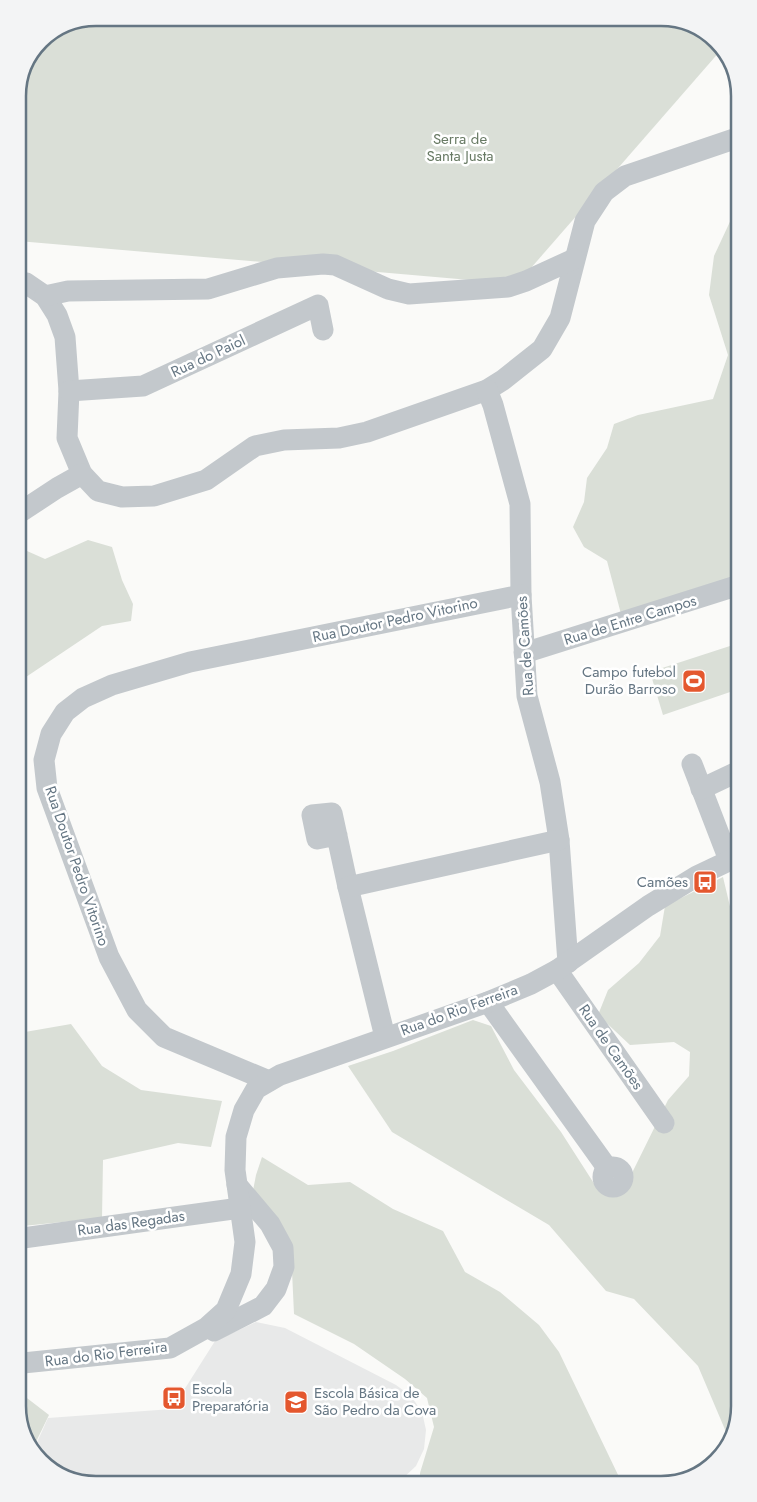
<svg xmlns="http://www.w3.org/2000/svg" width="757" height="1502" font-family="Jost,sans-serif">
  <rect width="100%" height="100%" fill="#fafaf8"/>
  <!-- built -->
  <polygon fill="#e8e9e9" points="256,1322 285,1328 396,1385 411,1396 422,1412 426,1430 424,1449 416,1466 400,1481 92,1484 49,1468 34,1449 48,1418 172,1409 215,1341"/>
  <!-- green -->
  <g fill="#dadfd7">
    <polygon points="97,18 666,18 708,34 721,50 517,284 18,241 18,92 41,40"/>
    <polygon points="734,213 736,580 621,614 607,561 584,547 573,527 584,502 587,478 607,448 614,424 638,415 713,399 728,355 709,295 714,256"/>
    <polygon points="88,540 112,547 122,580 133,604 131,621 102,626 20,681 20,552 27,551 45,559"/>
    <polygon points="733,645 736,654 736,690 663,715 650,672"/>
    <polygon points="723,877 737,936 739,1406 729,1439 698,1366 634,1299 606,1291 549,1225 392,1132 348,1066 393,1051 473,1020 491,1026 514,1070 561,1132 595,1185 606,1190 632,1173 668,1100 689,1076 690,1052 674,1042 630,1045 598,1015 608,990 639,963 660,936 665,906"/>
    <polygon points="71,1024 102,1066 141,1090 222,1101 211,1147 178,1143 103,1160 102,1218 23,1226 22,1034 25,1032"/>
    <polygon points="262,1157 308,1185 350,1182 393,1209 443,1231 465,1272 500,1292 539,1325 559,1352 620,1479 420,1481 420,1473 434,1427 427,1398 405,1379 354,1344 294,1314 292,1271 251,1201 256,1175"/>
    <polygon points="23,1395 49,1415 33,1448 23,1435"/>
  </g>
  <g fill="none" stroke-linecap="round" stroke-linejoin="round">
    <!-- minor -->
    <g stroke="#c3c8cc" stroke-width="21">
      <polyline points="18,282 26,283 45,296 57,315 65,337 69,391 67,438 82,474 98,491 122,497 154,496 206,480 255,446 284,440 339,438 367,432 487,390 503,380 542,349 560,318 585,221 604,192 625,176 734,139"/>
      <polyline points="45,296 68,291 208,289 277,268 323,264 335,265 388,289 409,294 508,287 526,281 574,259"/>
      <polyline points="487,390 493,405 520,504 521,595 527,696 550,782 559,840 568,963"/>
      <polyline points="69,391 143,386 318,305 323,330"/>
      <polyline points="19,513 57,488 82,474"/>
      <polyline points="524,653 736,586"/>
      <polyline points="692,764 729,860"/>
      <polyline points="701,789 737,772"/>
      <polyline points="337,835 317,839 312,815 332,813 348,887 385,1037"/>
      <polyline points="348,887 559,840"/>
      <polyline points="557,970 664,1123"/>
      <polyline points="488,1002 608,1169"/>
      <polyline points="269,1081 164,1037 137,1010 109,957 47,788 44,760 51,734 65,712 83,698 112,685 190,662 521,595"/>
      <circle cx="613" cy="1177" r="10"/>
      <polyline points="23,1238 240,1208"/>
      <polyline points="214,1331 263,1306 276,1289 284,1267 283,1248 270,1224 237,1185"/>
      <polyline points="23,1363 170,1348 206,1328 226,1310 241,1274 245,1242 235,1170 236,1137 244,1110 256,1089 280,1075 488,1002 531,984 557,970 648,906 697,876 737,857"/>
    </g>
  </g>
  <!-- icons -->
  <defs>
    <g id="stadium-square" transform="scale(1.25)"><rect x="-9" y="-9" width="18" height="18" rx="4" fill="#e4572e" stroke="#fff"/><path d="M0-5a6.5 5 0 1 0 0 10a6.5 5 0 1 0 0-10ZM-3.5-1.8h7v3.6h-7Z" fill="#fff"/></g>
    <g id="bus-square" transform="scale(1.25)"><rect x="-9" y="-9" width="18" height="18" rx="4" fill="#e4572e" stroke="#fff"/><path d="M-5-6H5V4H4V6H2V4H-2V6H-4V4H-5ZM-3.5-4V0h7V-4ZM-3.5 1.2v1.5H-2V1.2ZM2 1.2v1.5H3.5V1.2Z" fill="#fff"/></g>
    <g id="school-square" transform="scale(1.25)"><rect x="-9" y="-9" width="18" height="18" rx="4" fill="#e4572e" stroke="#fff"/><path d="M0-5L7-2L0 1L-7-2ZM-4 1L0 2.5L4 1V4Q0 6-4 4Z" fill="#fff"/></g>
  </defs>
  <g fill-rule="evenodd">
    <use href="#stadium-square" x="694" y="681"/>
    <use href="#bus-square" x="705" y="882"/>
    <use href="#bus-square" x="174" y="1398"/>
    <use href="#school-square" x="296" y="1402"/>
  </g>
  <g text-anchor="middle" stroke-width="5" stroke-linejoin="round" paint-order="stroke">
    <!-- park labels -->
    <g font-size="15" fill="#687a64" stroke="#fff">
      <text x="460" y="144">Serra de<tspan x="460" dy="17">Santa Justa</tspan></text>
    </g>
    <!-- street labels -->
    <g font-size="15" fill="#657683" stroke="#fff">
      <text transform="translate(208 356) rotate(-25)" y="5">Rua do Paiol</text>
      <text transform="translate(395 620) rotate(-12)" y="5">Rua Doutor Pedro Vitorino</text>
      <text transform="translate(630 620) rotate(-17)" y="5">Rua de Entre Campos</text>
      <text transform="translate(525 646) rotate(-94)" y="5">Rua de Camões</text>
      <text transform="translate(77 866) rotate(71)" y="5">Rua Doutor Pedro Vitorino</text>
      <text transform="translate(459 1010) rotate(-20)" y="5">Rua do Rio Ferreira</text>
      <text transform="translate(611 1047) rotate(55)" y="5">Rua de Camões</text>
      <text transform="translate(131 1223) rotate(-8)" y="5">Rua das Regadas</text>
      <text transform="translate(106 1354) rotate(-7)" y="5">Rua do Rio Ferreira</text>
    </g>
    <!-- poi labels -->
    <g font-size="15" fill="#657683" stroke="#fff" text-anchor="end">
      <text x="676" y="677">Campo futebol<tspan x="676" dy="17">Durão Barroso</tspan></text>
      <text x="688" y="887">Camões</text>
      <text x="192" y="1394" text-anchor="start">Escola<tspan x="192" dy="17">Preparatória</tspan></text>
      <text x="314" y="1398" text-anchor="start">Escola Básica de<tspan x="314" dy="17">São Pedro da Cova</tspan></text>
    </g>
  </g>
  <!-- crop -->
  <path d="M0 0H757V1502H0ZM96 26H661A70 70 0 0 1 731 96V1406A70 70 0 0 1 661 1476H96A70 70 0 0 1 26 1406V96A70 70 0 0 1 96 26Z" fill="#f3f4f5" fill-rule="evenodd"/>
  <path fill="none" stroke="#657683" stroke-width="2.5" d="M96 26H661A70 70 0 0 1 731 96V1406A70 70 0 0 1 661 1476H96A70 70 0 0 1 26 1406V96A70 70 0 0 1 96 26Z"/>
</svg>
